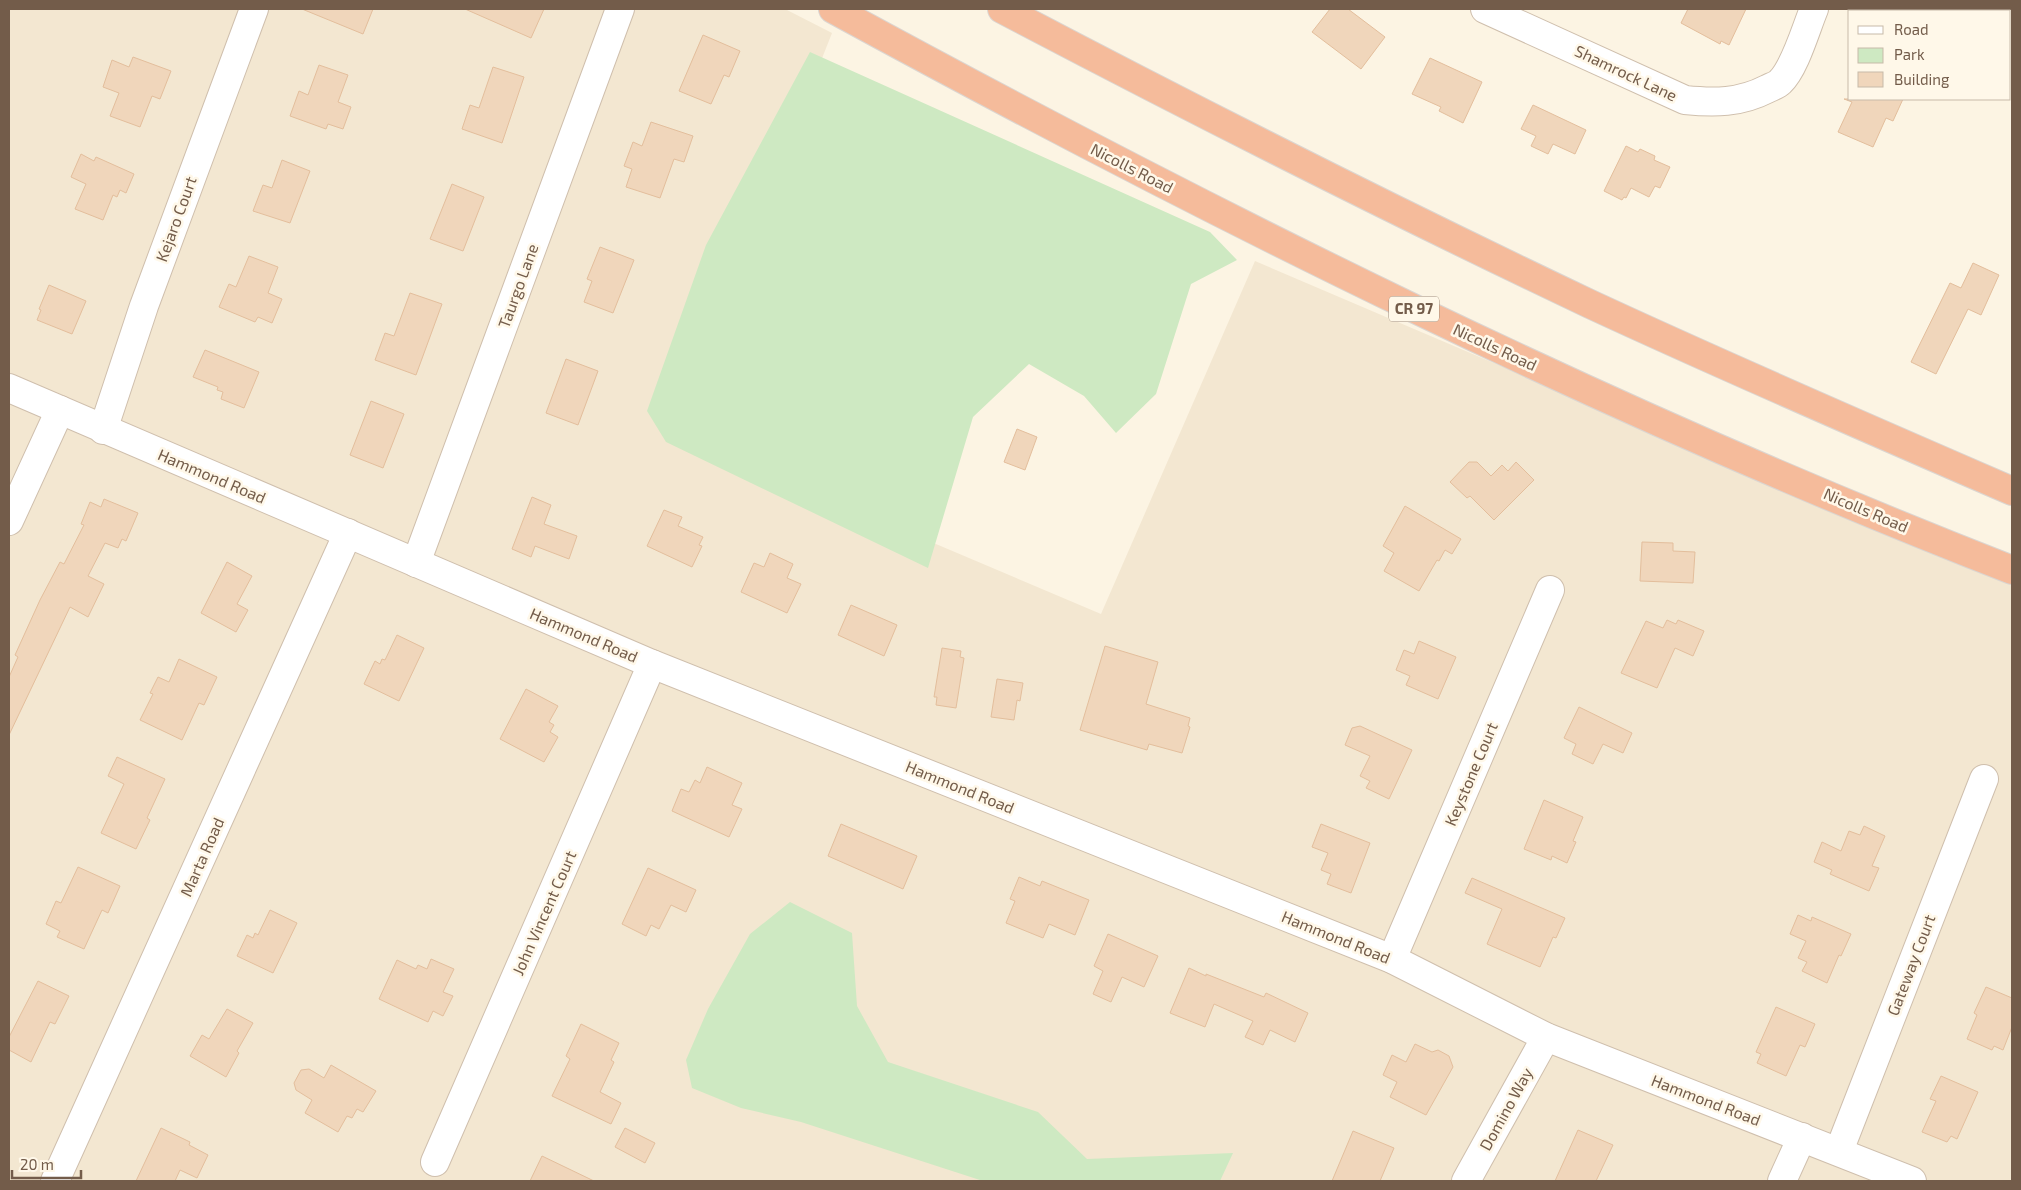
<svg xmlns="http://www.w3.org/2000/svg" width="2021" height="1190" font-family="'Exo 2',sans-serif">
  <rect width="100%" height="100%" fill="#fcf4e3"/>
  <!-- residential -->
  <polygon fill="#f3e7d1" points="9,9 785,9 832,33 674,433 1101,614 1255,261 2012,584 2012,1181 9,1181"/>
  <!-- green -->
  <g fill="#cee9c2">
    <polygon points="810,52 1210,232 1237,260 1191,284 1156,394 1116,433 1084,396 1029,364 973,417 928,568 666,442 647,411 706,245"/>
    <polygon points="790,902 852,933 857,1006 888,1062 1038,1112 1087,1159 1233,1153 1220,1181 983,1181 801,1122 741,1108 692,1088 686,1060 708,1009 750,934"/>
  </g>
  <!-- building -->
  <g fill="#f0d6bb" stroke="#e3be9c">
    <polygon points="302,9 373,9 363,34"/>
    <polygon points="465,9 544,9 531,38"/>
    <polygon points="1330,9 1348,9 1385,37 1361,69 1312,32"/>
    <polygon points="1688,9 1746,9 1729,45 1721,41 1720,44 1681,23"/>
    <polygon points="703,35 740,51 729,77 724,75 711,104 679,91"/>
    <polygon points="133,57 171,71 160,99 152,96 140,127 110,116 119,93 103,87 112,60 129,67"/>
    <polygon points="1430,58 1482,82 1463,123 1439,111 1441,107 1412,94"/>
    <polygon points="319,65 348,75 338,102 351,107 343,129 328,124 326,129 290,116 299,91 308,95"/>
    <polygon points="493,67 524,77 502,143 462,129 470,105 479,108"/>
    <polygon points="1844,99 1903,99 1893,121 1886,118 1873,147 1838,132 1852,102"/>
    <polygon points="1533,105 1586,130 1575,154 1553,144 1548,154 1531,146 1536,136 1521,129"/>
    <polygon points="651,122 693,136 684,162 674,159 660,198 626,187 632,169 624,166 633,142 642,146"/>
    <polygon points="1626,146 1638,152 1640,149 1655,156 1654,160 1670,167 1660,188 1655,186 1649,197 1631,188 1626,198 1624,197 1622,200 1604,191"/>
    <polygon points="81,154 94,161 96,157 134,174 126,193 120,190 117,197 113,195 103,220 75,209 86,184 71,177"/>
    <polygon points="282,160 310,171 290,223 253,211 263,185 272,188"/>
    <polygon points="452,184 484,197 463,251 430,239"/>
    <polygon points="600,247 634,260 613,313 584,302 592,281 587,279"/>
    <polygon points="249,256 278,267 268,293 282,299 272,323 258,317 255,322 219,307 229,284 236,287"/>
    <polygon points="1973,263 1999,275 1981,315 1968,309 1936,374 1911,362 1950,283 1961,288"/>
    <polygon points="49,285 86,301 72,334 37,320 41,310 39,309"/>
    <polygon points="410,293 442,304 416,375 375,360 385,333 394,336"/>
    <polygon points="205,350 259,372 244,408 221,399 223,392 217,390 218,387 193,377"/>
    <polygon points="566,359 598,371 578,425 546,413"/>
    <polygon points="371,401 404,414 383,468 350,455"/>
    <polygon points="1017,429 1037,437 1025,470 1004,462"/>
    <polygon points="1469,462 1477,462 1491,476 1502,465 1508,471 1516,462 1534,480 1494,520 1470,496 1467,498 1450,482"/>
    <polygon points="532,497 551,505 544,524 577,536 569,559 535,546 531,557 512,549"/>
    <polygon points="104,499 138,513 126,541 122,539 118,548 105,543 88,576 104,584 88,617 70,607 9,735 9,677 18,657 15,655 40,600 60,562 64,564 84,525 81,524 90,502 101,507"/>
    <polygon points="1405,506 1461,539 1452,554 1445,550 1439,561 1437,560 1419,591 1384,571 1394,553 1383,546"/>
    <polygon points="664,510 682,517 678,526 703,537 699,545 702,546 692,567 647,546"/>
    <polygon points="1642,542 1673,543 1673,551 1695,552 1693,583 1640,581"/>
    <polygon points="770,553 793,564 787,578 801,584 787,613 741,592 754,563 764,567"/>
    <polygon points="227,562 252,576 237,604 248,610 236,632 201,613"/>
    <polygon points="851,605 897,625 884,656 838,635"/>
    <polygon points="1667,620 1676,624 1678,620 1704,631 1693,656 1675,648 1657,688 1621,673 1646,621 1663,628"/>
    <polygon points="397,635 424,648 399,701 364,684 375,661 380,664 382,659 385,660"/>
    <polygon points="1419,641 1456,657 1438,699 1406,685 1410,676 1396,670 1404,650 1414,654"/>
    <polygon points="1105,646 1158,662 1146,704 1190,718 1188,726 1190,727 1182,753 1149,744 1147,750 1080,730"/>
    <polygon points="942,648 961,651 960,657 964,658 956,708 936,705 937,697 934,697"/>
    <polygon points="179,659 217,677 204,705 199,703 182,740 140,720 153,694 150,693 158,677 169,682"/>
    <polygon points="997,679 1023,683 1020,701 1017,700 1014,720 991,717"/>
    <polygon points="526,689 558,706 549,722 554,725 550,732 558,737 544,762 500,739"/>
    <polygon points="1579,707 1632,733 1623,753 1603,744 1593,764 1572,754 1576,744 1564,738"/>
    <polygon points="1360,726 1412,750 1389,799 1366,788 1370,781 1360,776 1370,756 1345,745 1352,728"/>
    <polygon points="117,757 165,779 147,818 150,820 136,849 101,833 124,784 108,776"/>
    <polygon points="707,767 742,783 732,805 742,809 729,837 672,811 681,789 689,792 695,780 700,783"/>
    <polygon points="1544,800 1583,817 1573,841 1576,842 1567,863 1552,856 1551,860 1524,849"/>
    <polygon points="841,824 917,856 903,889 828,856"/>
    <polygon points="1321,824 1370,843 1351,893 1327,884 1331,874 1321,870 1328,853 1312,847"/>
    <polygon points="1864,826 1885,836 1872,866 1879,868 1869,891 1830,874 1832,870 1814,862 1822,842 1841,851 1849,831 1860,835"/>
    <polygon points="78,867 120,886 108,913 102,910 84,949 57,937 60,931 46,924 56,901 61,903"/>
    <polygon points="648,868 696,890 686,912 671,905 659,929 651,925 646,936 622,924"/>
    <polygon points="1019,877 1040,886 1042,881 1089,900 1075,935 1049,924 1043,938 1006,923 1015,901 1010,899"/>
    <polygon points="1472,878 1565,918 1556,938 1553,937 1540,967 1487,944 1502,909 1465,893"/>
    <polygon points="270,910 297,923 273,973 237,956 247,935 253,938 255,933 258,935"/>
    <polygon points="1798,915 1811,921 1812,917 1851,934 1841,956 1839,955 1827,983 1802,971 1807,962 1798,958 1806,941 1790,934"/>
    <polygon points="1108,934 1158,956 1144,987 1122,977 1111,1002 1093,994 1103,971 1094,966"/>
    <polygon points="431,959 454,969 443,992 453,996 443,1016 433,1011 428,1022 379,999 397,960 416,969 418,965 427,969"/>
    <polygon points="1189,968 1206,976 1206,974 1264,997 1266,993 1308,1013 1295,1042 1270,1030 1263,1045 1245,1037 1253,1021 1214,1004 1205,1027 1170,1013"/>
    <polygon points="38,981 69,996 55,1024 50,1022 31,1062 9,1050 9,1037"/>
    <polygon points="1986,987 2012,998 2012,1027 2003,1050 1994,1046 1992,1050 1967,1039 1977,1015 1974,1013"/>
    <polygon points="1776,1007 1815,1024 1805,1047 1800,1045 1786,1076 1757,1063 1761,1054 1756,1052"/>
    <polygon points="227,1009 253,1023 237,1051 239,1053 226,1077 190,1056 202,1035 209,1039"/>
    <polygon points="581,1024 619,1043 611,1060 614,1062 600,1092 621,1103 611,1124 552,1096 570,1059 566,1056"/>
    <polygon points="1415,1044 1432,1052 1438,1050 1449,1056 1453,1067 1426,1115 1390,1097 1397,1082 1383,1075 1392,1055 1406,1062"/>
    <polygon points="331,1065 376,1091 363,1112 357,1109 352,1118 347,1116 338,1132 305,1113 312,1100 296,1090 294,1083 301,1070 309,1069 324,1078"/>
    <polygon points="1941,1076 1978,1092 1957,1139 1951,1136 1947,1142 1922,1132 1936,1101 1930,1099"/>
    <polygon points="161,1128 190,1142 189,1145 208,1155 197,1178 180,1170 175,1181 136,1181"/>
    <polygon points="625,1128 655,1143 645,1163 615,1147"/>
    <polygon points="1578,1130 1613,1145 1596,1181 1555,1181"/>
    <polygon points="1353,1131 1394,1148 1380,1181 1332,1181"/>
    <polygon points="542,1156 594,1181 530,1181"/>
  </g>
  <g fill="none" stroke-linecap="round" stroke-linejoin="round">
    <!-- minor casing -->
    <g stroke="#cfbfad" stroke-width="30">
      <g id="minor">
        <path d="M 1485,9 L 1685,100 C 1714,103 1740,103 1767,89 C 1771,87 1777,85 1780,82 C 1795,68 1806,28 1814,9"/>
        <polyline points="9,388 652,664 1392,959 1546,1037 1912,1181"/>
        <polyline points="103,430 144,306 254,9"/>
        <polyline points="9,521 60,410"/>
        <polyline points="416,563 620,9"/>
        <polyline points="1392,959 1550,590"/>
        <polyline points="1839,1151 1984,779"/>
        <polyline points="435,1162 652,664"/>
        <polyline points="55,1181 348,533"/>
        <polyline points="1466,1181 1546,1037"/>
        <polyline points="1782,1181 1802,1137"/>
      </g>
    </g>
    <!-- highway casing -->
    <g stroke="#dbd5d0" stroke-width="30">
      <g id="highway">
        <path d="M 833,9 C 1215,217 1606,412 2012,570"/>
        <path d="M 1002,9 C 1196,111 1392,210 1590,304 C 1730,369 1871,430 2012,491"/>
      </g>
    </g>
    <!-- minor -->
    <use href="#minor" stroke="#fff" stroke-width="28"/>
    <!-- highway -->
    <use href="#highway" stroke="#f5bb9b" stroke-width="28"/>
  </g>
  <g text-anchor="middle" stroke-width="5" stroke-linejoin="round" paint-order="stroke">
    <!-- shield labels -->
    <rect fill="#fff8e9" stroke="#9d8b7a" stroke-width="1" x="1389" y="296.5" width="50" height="25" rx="4"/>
    <g font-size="15" font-weight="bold" fill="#735c4a">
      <text x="1414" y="314">CR 97</text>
    </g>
    <!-- street labels -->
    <g font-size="16" fill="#735c4a" stroke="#fff8e9">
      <text transform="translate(1626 73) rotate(25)" y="6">Shamrock Lane</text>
      <text transform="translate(1132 168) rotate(27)" y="6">Nicolls Road</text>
      <text transform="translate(176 219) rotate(-70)" y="6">Kejaro Court</text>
      <text transform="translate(518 286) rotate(-70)" y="6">Taurgo Lane</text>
      <text transform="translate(1495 347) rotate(25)" y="6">Nicolls Road</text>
      <text transform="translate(212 476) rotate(23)" y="6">Hammond Road</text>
      <text transform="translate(1866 510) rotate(23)" y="6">Nicolls Road</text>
      <text transform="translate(584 635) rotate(23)" y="6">Hammond Road</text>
      <text transform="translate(1471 774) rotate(-67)" y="6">Keystone Court</text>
      <text transform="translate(960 787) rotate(22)" y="6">Hammond Road</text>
      <text transform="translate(202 857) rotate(-66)" y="6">Marta Road</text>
      <text transform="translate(544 913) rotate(-66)" y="6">John Vincent Court</text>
      <text transform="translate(1336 937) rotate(22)" y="6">Hammond Road</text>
      <text transform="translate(1911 965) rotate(-69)" y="6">Gateway Court</text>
      <text transform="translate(1706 1100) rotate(21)" y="6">Hammond Road</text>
      <text transform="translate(1506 1109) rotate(-61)" y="6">Domino Way</text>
    </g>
  </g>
  <!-- border -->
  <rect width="2021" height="1190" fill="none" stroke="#735c4a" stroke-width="20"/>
  <!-- legend -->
  <rect x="1848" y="10" width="162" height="90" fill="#fff8e9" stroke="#c7baa9"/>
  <rect x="1858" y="26" width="25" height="8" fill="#ffffff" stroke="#c7baa9"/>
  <text x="1894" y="35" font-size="15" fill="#735c4a">Road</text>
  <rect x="1858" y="48" width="25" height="15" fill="#cee9c2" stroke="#c7baa9"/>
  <text x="1894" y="60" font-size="15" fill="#735c4a">Park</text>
  <rect x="1858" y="72" width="25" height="15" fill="#f0d6bb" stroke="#c7baa9"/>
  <text x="1894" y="85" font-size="15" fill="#735c4a">Building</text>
  <!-- scale -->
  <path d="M12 1170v8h69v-8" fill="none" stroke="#735c4a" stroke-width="2.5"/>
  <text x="20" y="1170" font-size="15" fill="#735c4a" stroke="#fff8e9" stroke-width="4" paint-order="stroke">20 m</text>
</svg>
